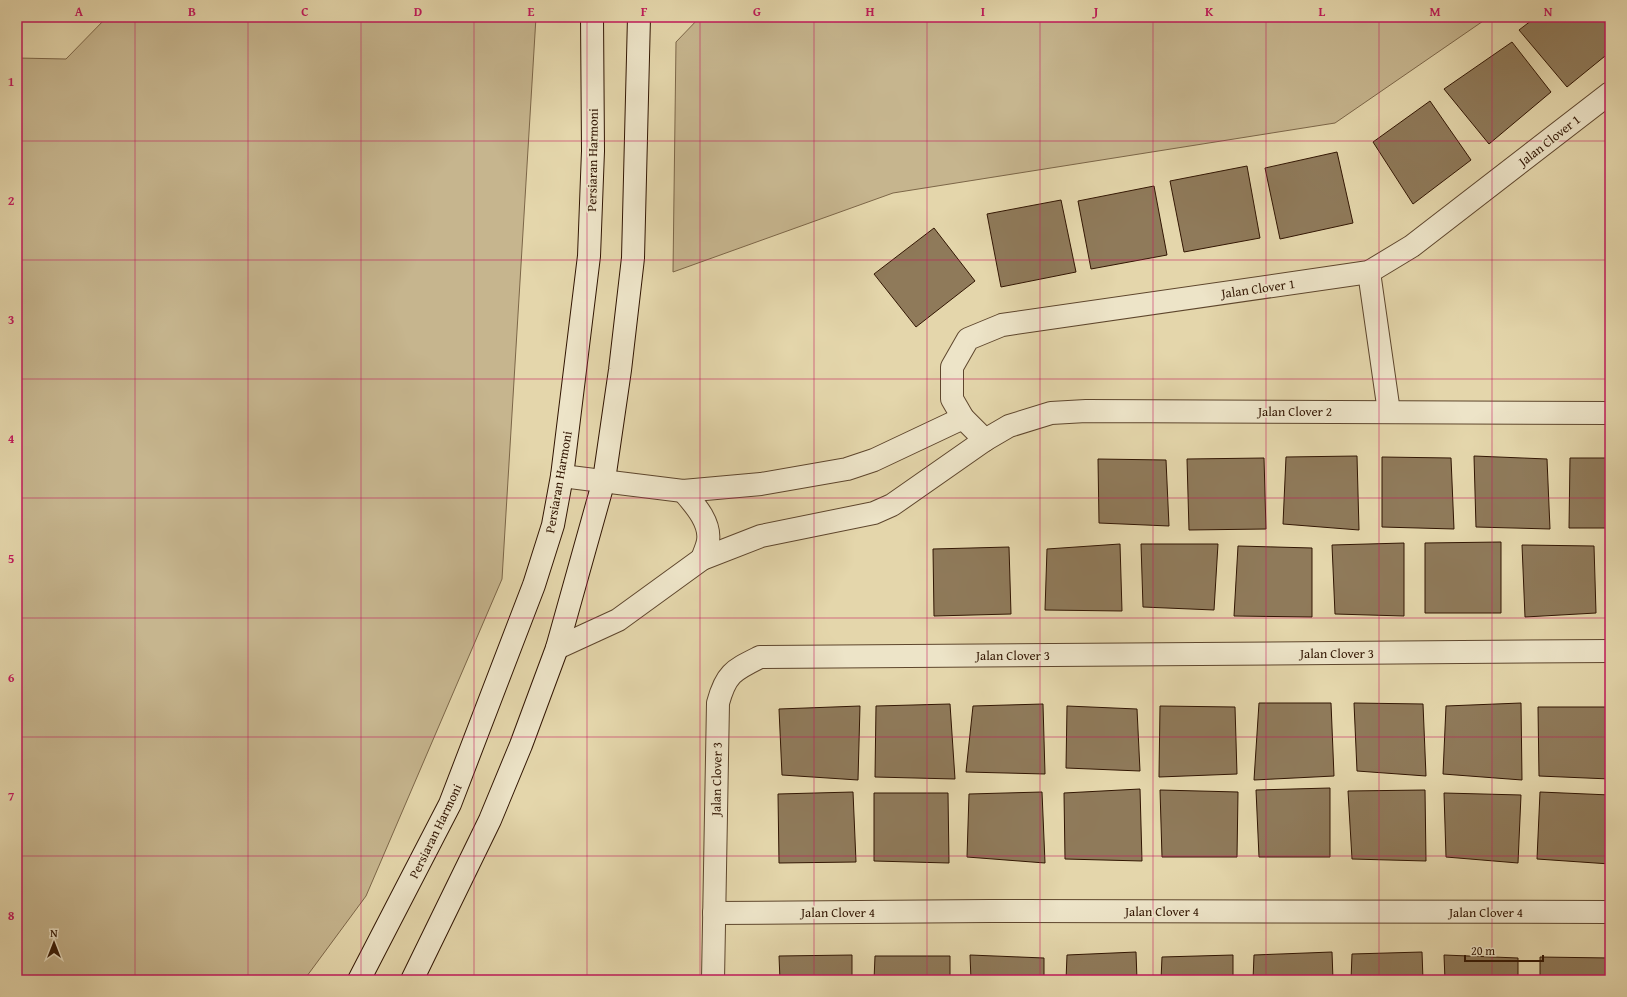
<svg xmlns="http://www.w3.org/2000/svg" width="1627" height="997" font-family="'Gentium Book Plus',serif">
  <rect width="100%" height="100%" fill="#e4d6ab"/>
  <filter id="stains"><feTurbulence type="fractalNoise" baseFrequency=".005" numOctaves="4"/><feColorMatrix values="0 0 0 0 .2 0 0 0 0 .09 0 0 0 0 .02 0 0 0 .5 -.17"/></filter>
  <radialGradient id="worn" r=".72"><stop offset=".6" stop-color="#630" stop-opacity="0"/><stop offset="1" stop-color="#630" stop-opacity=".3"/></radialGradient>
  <!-- green -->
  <g fill="#c6b58e" stroke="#7c6648">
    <polygon points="107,17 536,17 502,579 366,896 304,980 17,980 17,58 66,59"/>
    <polygon points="700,17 1489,17 1335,123 893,193 673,272 676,42"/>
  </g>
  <!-- building -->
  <g fill="#8f7a5a" stroke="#321603">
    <polygon points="1536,17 1600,17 1610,29 1610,52 1567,87 1519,30"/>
    <polygon points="1512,42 1551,92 1489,144 1444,89"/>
    <polygon points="1430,101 1471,160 1413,204 1373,142"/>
    <polygon points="1337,152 1353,223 1280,239 1265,168"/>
    <polygon points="1247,166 1260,238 1184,252 1170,181"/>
    <polygon points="1154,186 1167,255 1091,269 1078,201"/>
    <polygon points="1061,200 1076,272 1001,287 987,214"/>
    <polygon points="934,228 975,281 916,327 874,274"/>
    <polygon points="1357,456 1359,530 1283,524 1286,457"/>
    <polygon points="1474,456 1547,459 1550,529 1476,527"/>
    <polygon points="1382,457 1451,458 1454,529 1382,527"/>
    <polygon points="1264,458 1266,529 1189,530 1187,459"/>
    <polygon points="1570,458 1610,458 1610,528 1569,528"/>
    <polygon points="1098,459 1166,460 1169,526 1099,523"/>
    <polygon points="1501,542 1501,613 1425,613 1425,543"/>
    <polygon points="1404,543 1404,616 1335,614 1332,545"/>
    <polygon points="1120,544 1122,611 1045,610 1047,549"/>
    <polygon points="1141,544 1218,544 1214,610 1143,607"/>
    <polygon points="1522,545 1594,546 1596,613 1525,617"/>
    <polygon points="1238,546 1312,548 1312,617 1234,616"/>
    <polygon points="1009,547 1011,614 934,616 933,549"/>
    <polygon points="1259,703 1331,703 1334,776 1254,780"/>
    <polygon points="1354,703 1423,704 1426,776 1357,771"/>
    <polygon points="1521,703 1522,780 1443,774 1446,706"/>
    <polygon points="950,704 955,779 875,777 876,706"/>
    <polygon points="1043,704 1045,774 966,772 973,706"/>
    <polygon points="860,706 858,780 782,775 779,709"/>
    <polygon points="1067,706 1137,709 1140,771 1066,768"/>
    <polygon points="1160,706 1235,707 1237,774 1159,777"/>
    <polygon points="1538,707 1610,707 1610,779 1539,776"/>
    <polygon points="1330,788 1330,857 1259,857 1256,790"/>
    <polygon points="1140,789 1142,861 1065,859 1064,793"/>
    <polygon points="1160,790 1238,792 1237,857 1162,857"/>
    <polygon points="1425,790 1426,861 1352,859 1348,791"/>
    <polygon points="853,792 856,862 779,863 778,794"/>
    <polygon points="1042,792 1045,863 967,857 969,794"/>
    <polygon points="1540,792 1610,795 1610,864 1537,859"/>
    <polygon points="874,793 948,793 949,863 874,861"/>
    <polygon points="1444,793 1521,795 1518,863 1446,857"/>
    <polygon points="1136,952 1137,980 1066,980 1067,955"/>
    <polygon points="1332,952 1333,980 1253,980 1254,955"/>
    <polygon points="1422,952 1423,980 1351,980 1352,954"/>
    <polygon points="852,955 852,980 780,980 779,956"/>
    <polygon points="970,955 1044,958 1044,980 971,980"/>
    <polygon points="1233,955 1233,980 1161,980 1162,957"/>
    <polygon points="1444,955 1518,958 1518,980 1445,980"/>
    <polygon points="875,956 950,956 950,980 874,980"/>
    <polygon points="1540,957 1610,958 1610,980 1540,980"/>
  </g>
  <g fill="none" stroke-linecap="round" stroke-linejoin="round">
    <!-- street casing -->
    <g stroke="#5e462d" stroke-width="24">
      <g id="street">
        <polyline points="1369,272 1389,412"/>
        <polyline points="985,440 963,418 952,399 952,367 968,339 1002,325 1369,272 1412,246 1610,93"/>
        <polyline points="562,476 683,491 761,484 847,469 874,460 963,418"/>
        <path d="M 683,491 C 694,504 711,522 708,541 C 707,547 704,553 702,559"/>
        <polyline points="557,648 618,620 702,559 761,536 874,513 892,505 985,440 1009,426 1051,413 1086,411 1610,413"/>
        <polyline points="714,913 989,911 1610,912"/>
        <path d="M 713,980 L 718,703 C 726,673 734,670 760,657 L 1610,651"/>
      </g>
    </g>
    <!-- secondary casing -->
    <g stroke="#321603" stroke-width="24">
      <g id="secondary">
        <polyline points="359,980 450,804 534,585 553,525 562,476 589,256 593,151 592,17"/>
        <polyline points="412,980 490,820 521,745 557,648 604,480 620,370 633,258 639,17"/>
      </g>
    </g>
    <!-- street -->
    <use href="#street" stroke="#ede4c8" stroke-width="22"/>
    <!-- secondary -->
    <use href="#secondary" stroke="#ede4c8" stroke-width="22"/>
  </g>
  <!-- grid -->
  <path fill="none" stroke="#c2185b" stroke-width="1" stroke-opacity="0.55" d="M 135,17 L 135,980M 248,17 L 248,980M 361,17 L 361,980M 474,17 L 474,980M 587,17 L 587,980M 700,17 L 700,980M 814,17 L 814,980M 927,17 L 927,980M 1040,17 L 1040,980M 1153,17 L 1153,980M 1266,17 L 1266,980M 1379,17 L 1379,980M 1492,17 L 1492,980M 17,141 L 1610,141M 17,260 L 1610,260M 17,379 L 1610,379M 17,498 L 1610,498M 17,618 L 1610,618M 17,737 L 1610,737M 17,856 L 1610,856"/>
  <g text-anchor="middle" stroke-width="3.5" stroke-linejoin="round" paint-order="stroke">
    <!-- street labels -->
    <g font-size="13" fill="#321603" stroke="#ede4c8">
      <text transform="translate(1549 140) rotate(-38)" y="5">Jalan Clover 1</text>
      <text transform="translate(592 160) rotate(-89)" y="5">Persiaran Harmoni</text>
      <text transform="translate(1258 288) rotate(-8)" y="5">Jalan Clover 1</text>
      <text x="1295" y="416">Jalan Clover 2</text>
      <text transform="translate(558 482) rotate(-80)" y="5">Persiaran Harmoni</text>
      <text x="1337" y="658">Jalan Clover 3</text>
      <text x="1013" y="660">Jalan Clover 3</text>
      <text transform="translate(716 779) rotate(-89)" y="5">Jalan Clover 3</text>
      <text transform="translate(435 831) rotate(-64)" y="5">Persiaran Harmoni</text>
      <text x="1162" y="916">Jalan Clover 4</text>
      <text x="838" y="917">Jalan Clover 4</text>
      <text x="1486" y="917">Jalan Clover 4</text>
    </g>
  </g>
  <!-- margin -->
  <rect width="1627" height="997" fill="none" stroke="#e4d6ab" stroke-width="44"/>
  <!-- north arrow -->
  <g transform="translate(54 943)" stroke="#ede4c8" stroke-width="3" paint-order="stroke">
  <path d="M0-3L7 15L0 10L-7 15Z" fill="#321603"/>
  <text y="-6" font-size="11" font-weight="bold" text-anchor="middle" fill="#321603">N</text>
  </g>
  <!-- scale -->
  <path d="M1465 955v6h78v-6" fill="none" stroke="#321603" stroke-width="2"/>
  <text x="1471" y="955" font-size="12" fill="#321603" stroke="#ede4c8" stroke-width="3" paint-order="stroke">20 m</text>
  <rect x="22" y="22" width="1583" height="953" fill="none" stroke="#c2185b" stroke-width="1.5"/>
  <g font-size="13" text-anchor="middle" font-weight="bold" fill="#c2185b">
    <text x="79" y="16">A</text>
    <text x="192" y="16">B</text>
    <text x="305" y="16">C</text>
    <text x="418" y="16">D</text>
    <text x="531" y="16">E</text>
    <text x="644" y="16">F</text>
    <text x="757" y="16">G</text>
    <text x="870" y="16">H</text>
    <text x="983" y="16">I</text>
    <text x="1096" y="16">J</text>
    <text x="1209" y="16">K</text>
    <text x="1322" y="16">L</text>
    <text x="1435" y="16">M</text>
    <text x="1548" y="16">N</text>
    <text x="11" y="86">1</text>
    <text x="11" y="205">2</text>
    <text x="11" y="324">3</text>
    <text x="11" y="443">4</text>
    <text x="11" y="563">5</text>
    <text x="11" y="682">6</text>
    <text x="11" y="801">7</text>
    <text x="11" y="920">8</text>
  </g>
  <rect width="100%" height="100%" filter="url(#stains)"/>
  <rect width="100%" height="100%" fill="url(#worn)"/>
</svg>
